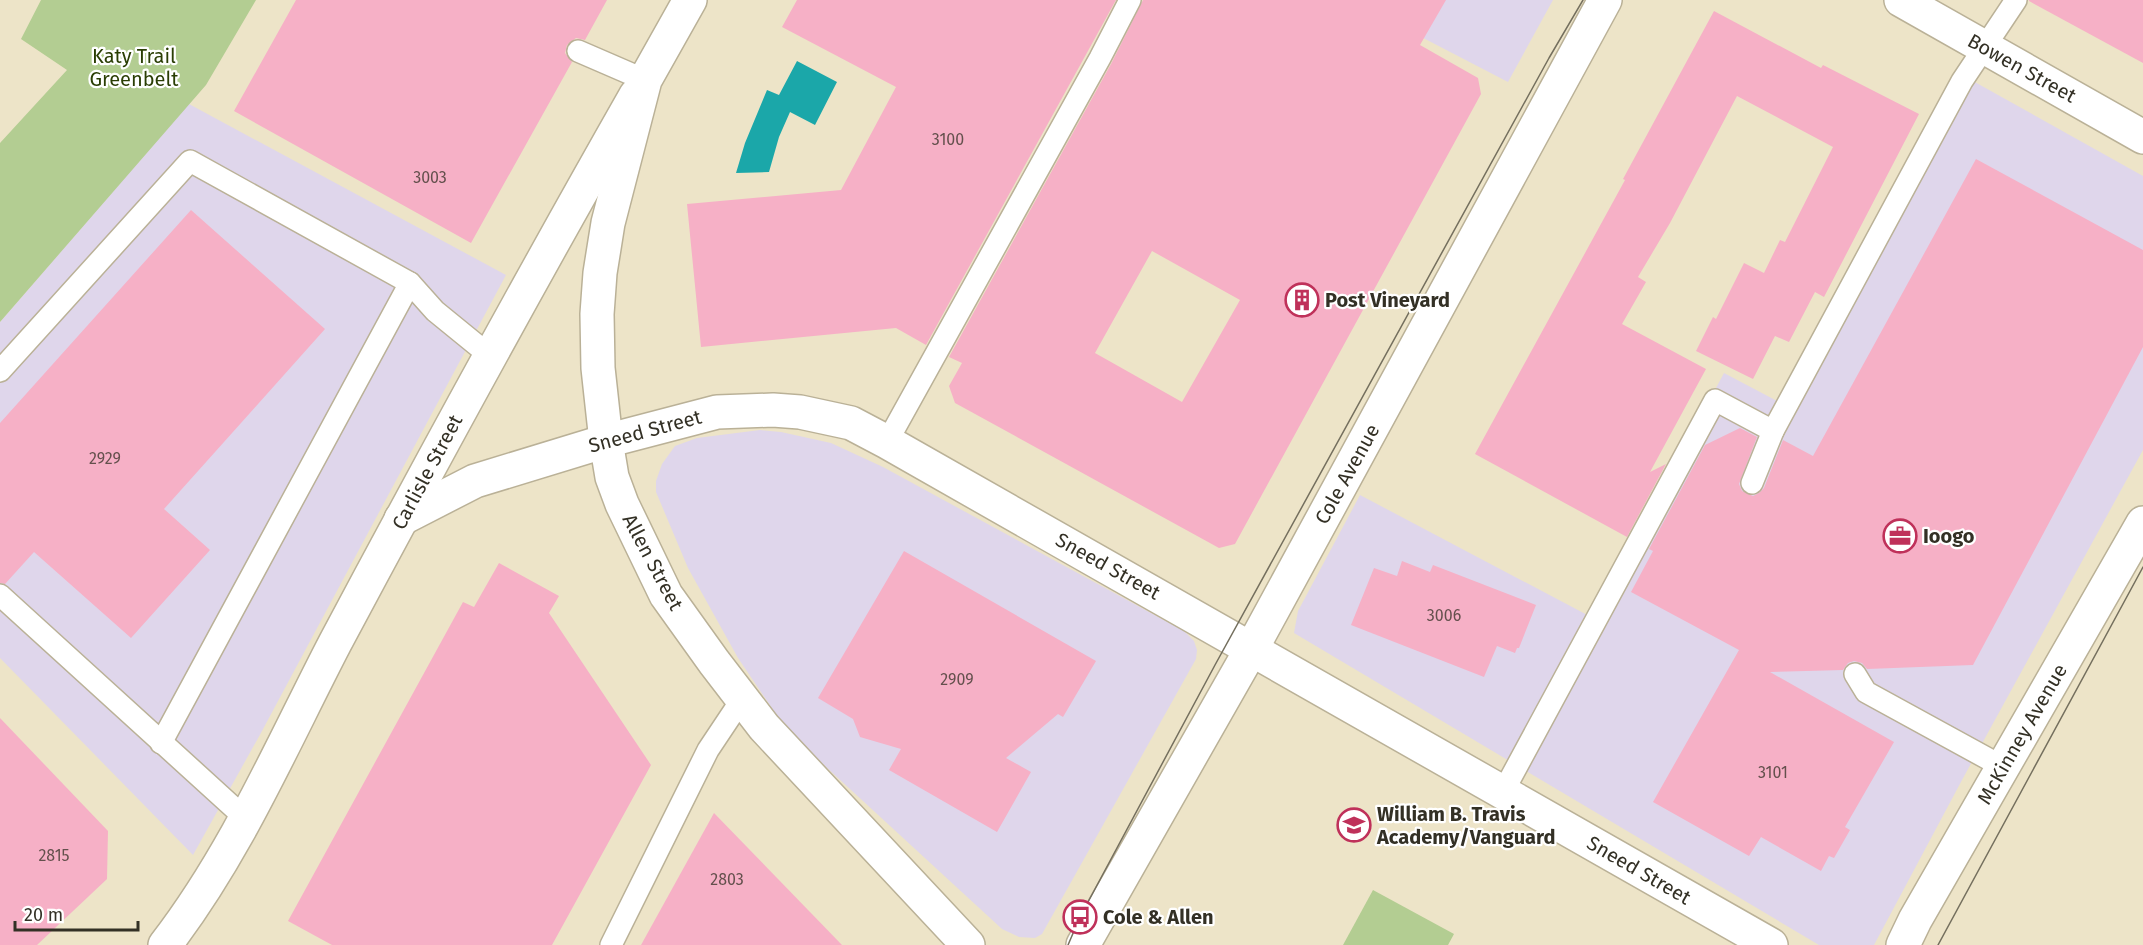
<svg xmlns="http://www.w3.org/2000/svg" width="2143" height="945" font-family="'Fira Sans',sans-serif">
  <rect width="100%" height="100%" fill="#ede4c8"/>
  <!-- commercial -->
  <g fill="#dfd6eb">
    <polygon points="1350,0 1553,0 1508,82"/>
    <polygon points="1955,71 2143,176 2143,450 1962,780 1874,945 1819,945 1294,633 1298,611 1360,495 1593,618 1724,373 1779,402"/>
    <polygon points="189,104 506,275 262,731 193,855 0,658 0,322"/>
    <polygon points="760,430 781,432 831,443 883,467 1184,631 1194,641 1197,650 1196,659 1042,934 1035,938 1019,937 1002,929 788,732 738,658 688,568 656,492 656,481 662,464 675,446 697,438"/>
  </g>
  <!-- green -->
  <g fill="#b3cd92">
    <polygon points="41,0 256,0 206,85 0,322 0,143 67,70 21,39"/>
    <polygon points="1373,890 1454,934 1448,945 1343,945"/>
  </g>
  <!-- water -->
  <polygon fill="#1ba7a9" points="797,61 837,82 815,125 790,112 779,137 769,172 736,173 745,143 767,90 779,95"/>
  <!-- building -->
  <g fill="#f6b0c6" fill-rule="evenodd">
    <polygon points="296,0 607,0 585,40 576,38 567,45 565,53 572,62 471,243 234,111"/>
    <polygon points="797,0 1116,0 926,345 896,328 701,347 687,204 841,190 896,87 782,27"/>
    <path d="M 1143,0 L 1446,0 L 1420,45 L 1478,78 L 1481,94 L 1235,544 L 1219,548 L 955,403 L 949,386 L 962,363 L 949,357 L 1111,64 ZM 1152,251 L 1240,300 L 1182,402 L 1095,353 Z"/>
    <polygon points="2029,0 2143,0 2143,63 2029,1"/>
    <polygon points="1714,11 1821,68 1823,65 1919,114 1824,297 1815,292 1789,342 1775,336 1753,379 1696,351 1713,317 1716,319 1744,263 1764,273 1780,240 1785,242 1833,147 1737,96 1670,223 1638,277 1646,282 1622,324 1706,369 1650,472 1666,464 1627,537 1475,454 1625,180 1623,179"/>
    <polygon points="1976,159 2143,250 2143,347 1973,665 1867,669 1862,663 1854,661 1848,663 1843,670 1770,672 1894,742 1845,827 1850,830 1834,858 1829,856 1821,871 1761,837 1749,856 1653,802 1739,650 1631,592 1653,551 1649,549 1705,445 1740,428 1757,437 1739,484 1742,491 1753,496 1759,493 1764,488 1783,440 1813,456"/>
    <polygon points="191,210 325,329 164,509 210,550 131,638 34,552 5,584 0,583 0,423"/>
    <polygon points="904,551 1096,661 1063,717 1058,714 1006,758 1031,772 997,832 889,770 901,749 860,737 853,719 818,698"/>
    <polygon points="1402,561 1430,572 1433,565 1536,605 1519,648 1517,648 1515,653 1497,646 1484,677 1351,625 1374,568 1397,576"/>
    <polygon points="499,563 559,596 549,613 651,765 552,945 332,945 288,921 463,602 474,607"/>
    <polygon points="0,718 108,831 107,879 37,945 0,945"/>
    <polygon points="714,813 842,945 641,945"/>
  </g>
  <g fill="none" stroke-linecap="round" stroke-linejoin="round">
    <!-- lane casing -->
    <g stroke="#bab197" stroke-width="24">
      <g id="lane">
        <polyline points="578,51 645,80"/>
        <polyline points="0,371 190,161 410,283 435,311 489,355"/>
        <polyline points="887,442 1100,58 1130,0"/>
        <polyline points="1752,483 1773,431"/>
        <polyline points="0,595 245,818"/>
        <polyline points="1855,674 1866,692 2003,767"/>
        <polyline points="161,743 410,283"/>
        <polyline points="1503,792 1715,400 1773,431 1962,81 2016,0"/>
        <polyline points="611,945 708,750 742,699"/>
      </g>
    </g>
    <!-- street casing -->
    <g stroke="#bab197" stroke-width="36">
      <g id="street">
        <polyline points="401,519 475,481 606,441 717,412 773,410 800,412 851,423 887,442 1771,945"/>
        <path d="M 165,945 C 236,853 282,745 335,643 C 433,459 533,276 636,95"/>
        <polyline points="1083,945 1252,648 1605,0"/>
      </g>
    </g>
    <!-- secondary casing -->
    <g stroke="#bab197" stroke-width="36">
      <g id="secondary">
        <polyline points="690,0 645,80 608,223 600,273 597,314 598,368 606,441 612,477 622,504 666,595 714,662 764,727 968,945"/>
        <polyline points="1901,0 2143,137"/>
        <polyline points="1903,945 1915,920 2143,523"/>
      </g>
    </g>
    <!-- lane -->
    <use href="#lane" stroke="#fff" stroke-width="21"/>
    <!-- street -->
    <use href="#street" stroke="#fff" stroke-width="33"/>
    <!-- secondary -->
    <use href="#secondary" stroke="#fff" stroke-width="33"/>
    <!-- tram -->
    <g stroke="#746f5e" stroke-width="1.5">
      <polyline points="1068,945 1080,917 1215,665 1549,58 1583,0"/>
      <polyline points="1938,945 2143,567"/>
    </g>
  </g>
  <!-- icons -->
  <defs>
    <g id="building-ring" transform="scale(1.725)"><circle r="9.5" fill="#fff" stroke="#bf315a" stroke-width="1.5"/><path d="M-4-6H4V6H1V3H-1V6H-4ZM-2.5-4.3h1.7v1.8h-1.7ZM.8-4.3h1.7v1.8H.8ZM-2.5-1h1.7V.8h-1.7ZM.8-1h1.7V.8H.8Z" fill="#bf315a"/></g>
    <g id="office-ring" transform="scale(1.725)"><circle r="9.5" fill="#fff" stroke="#bf315a" stroke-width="1.5"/><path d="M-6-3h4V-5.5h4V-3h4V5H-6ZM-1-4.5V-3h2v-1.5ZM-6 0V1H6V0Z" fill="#bf315a"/></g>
    <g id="school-ring" transform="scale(1.725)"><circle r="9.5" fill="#fff" stroke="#bf315a" stroke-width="1.5"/><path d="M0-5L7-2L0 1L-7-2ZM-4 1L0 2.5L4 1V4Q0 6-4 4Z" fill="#bf315a"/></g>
    <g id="bus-ring" transform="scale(1.725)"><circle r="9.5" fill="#fff" stroke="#bf315a" stroke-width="1.5"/><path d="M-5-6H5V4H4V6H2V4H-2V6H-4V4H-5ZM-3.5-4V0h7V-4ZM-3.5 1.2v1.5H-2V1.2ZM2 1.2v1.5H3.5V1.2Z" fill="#bf315a"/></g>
  </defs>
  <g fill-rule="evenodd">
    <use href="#building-ring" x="1302" y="300"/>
    <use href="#office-ring" x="1900" y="536"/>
    <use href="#school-ring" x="1354" y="825"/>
    <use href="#bus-ring" x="1080" y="917"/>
  </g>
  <g text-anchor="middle" stroke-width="4.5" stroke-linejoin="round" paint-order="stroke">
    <!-- number labels -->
    <g font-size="16" fill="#64504d">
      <text x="948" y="145">3100</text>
      <text x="430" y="183">3003</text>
      <text x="105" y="464">2929</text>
      <text x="1444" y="621">3006</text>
      <text x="957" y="685">2909</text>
      <text x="1773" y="778">3101</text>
      <text x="54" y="861">2815</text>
      <text x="727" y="885">2803</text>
    </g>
    <!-- park labels -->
    <g font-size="20" fill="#2a3e04" stroke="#fff">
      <text x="134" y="63">Katy Trail<tspan x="134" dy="23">Greenbelt</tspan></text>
    </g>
    <!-- street labels -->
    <g font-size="20" fill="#333025" stroke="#fff">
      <text transform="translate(2022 68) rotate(29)" y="7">Bowen Street</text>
      <text transform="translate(645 431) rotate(-15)" y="7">Sneed Street</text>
      <text transform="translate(427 472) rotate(-62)" y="7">Carlisle Street</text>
      <text transform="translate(1347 474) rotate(-61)" y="7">Cole Avenue</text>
      <text transform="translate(653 562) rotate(62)" y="7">Allen Street</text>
      <text transform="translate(1108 566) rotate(29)" y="7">Sneed Street</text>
      <text transform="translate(2022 734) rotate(-60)" y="7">McKinney Avenue</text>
      <text transform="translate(1639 870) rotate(30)" y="7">Sneed Street</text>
    </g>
    <!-- poi labels -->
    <g font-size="20" font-weight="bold" fill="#333025" stroke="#fff" text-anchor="start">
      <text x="1325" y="307">Post Vineyard</text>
      <text x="1923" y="543">Ioogo</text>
      <text x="1377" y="821">William B. Travis<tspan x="1377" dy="23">Academy/Vanguard</tspan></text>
      <text x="1103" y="924">Cole &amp; Allen</text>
    </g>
  </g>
  <!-- scale -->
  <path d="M15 921v9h123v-9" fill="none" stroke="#333025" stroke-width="3"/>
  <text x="24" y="921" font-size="18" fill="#333025" stroke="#ffffff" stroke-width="4.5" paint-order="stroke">20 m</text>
</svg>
